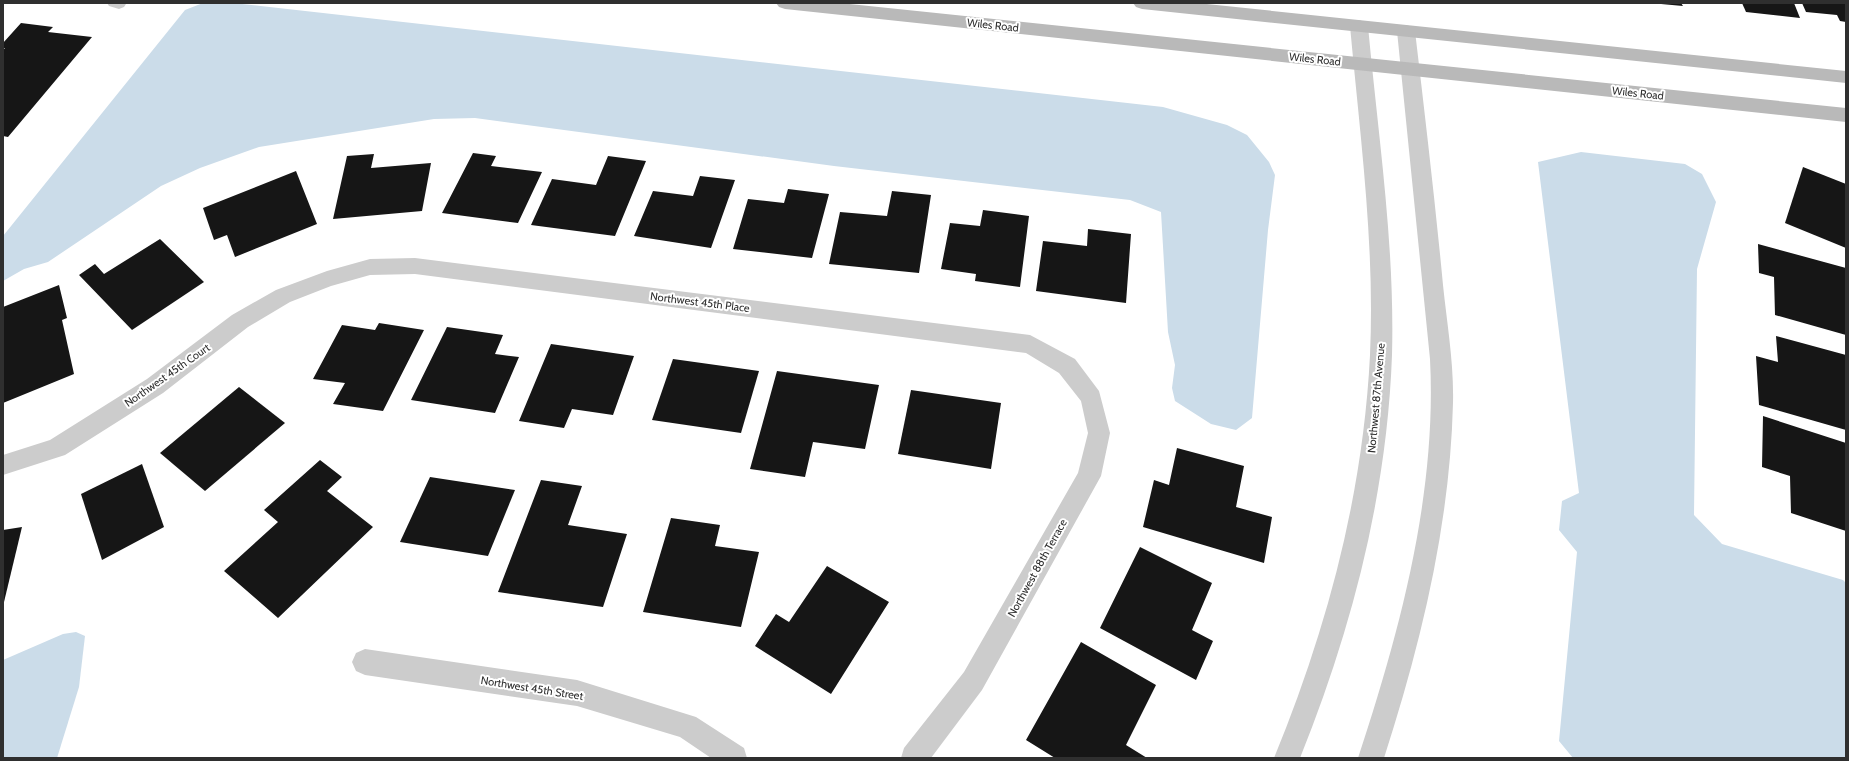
<svg xmlns="http://www.w3.org/2000/svg" width="1849" height="761" font-family="Cabin,sans-serif">
  <rect width="100%" height="100%" fill="#fff"/>
  <!-- water -->
  <g fill="#cbdce9">
    <polygon points="203,3 233,3 1163,107 1227,125 1247,135 1269,162 1275,175 1268,230 1252,418 1236,430 1211,424 1175,401 1172,388 1175,365 1168,332 1161,212 1130,200 834,166 475,118 434,119 259,147 200,168 161,186 48,262 24,269 3,281 3,236 185,10"/>
    <polygon points="1581,152 1685,164 1702,174 1716,202 1697,269 1694,515 1722,544 1843,580 1846,583 1846,758 1573,758 1559,741 1577,552 1559,530 1562,501 1579,493 1538,162"/>
    <polygon points="76,632 85,636 79,687 57,758 3,758 3,660 63,634"/>
  </g>
  <!-- building -->
  <g fill="#161616">
    <polygon points="1661,3 1681,3 1683,6 1661,4"/>
    <polygon points="1742,3 1794,3 1800,18 1746,12"/>
    <polygon points="1802,3 1846,3 1846,22 1840,21 1837,15 1806,12"/>
    <polygon points="21,23 53,27 48,32 92,37 8,137 3,136 3,50 5,48 3,48 3,43"/>
    <polygon points="473,153 496,156 491,166 542,172 518,223 442,213"/>
    <polygon points="374,154 371,168 431,163 422,211 333,219 347,156"/>
    <polygon points="608,156 646,161 615,236 531,225 552,179 596,185"/>
    <polygon points="1803,167 1846,184 1846,248 1785,223"/>
    <polygon points="296,171 317,224 235,257 227,235 214,240 203,208"/>
    <polygon points="700,176 735,180 711,248 634,236 653,191 693,196"/>
    <polygon points="788,189 829,194 812,258 733,249 748,199 784,203"/>
    <polygon points="892,191 931,195 919,273 829,264 840,212 887,216"/>
    <polygon points="983,210 1029,216 1020,287 975,281 976,274 941,269 950,223 980,226"/>
    <polygon points="1088,229 1131,234 1126,303 1036,291 1043,241 1087,246"/>
    <polygon points="160,239 204,282 132,330 79,275 95,264 104,274"/>
    <polygon points="1758,244 1846,268 1846,335 1775,315 1774,277 1759,273"/>
    <polygon points="59,285 67,318 62,320 74,374 3,403 3,307"/>
    <polygon points="379,323 424,330 383,411 333,404 345,383 313,379 342,325 375,330"/>
    <polygon points="447,327 503,335 495,354 519,357 495,413 411,400"/>
    <polygon points="1776,336 1846,355 1846,430 1759,405 1756,356 1778,362"/>
    <polygon points="551,344 634,356 613,415 572,409 564,428 519,421"/>
    <polygon points="673,359 759,371 741,433 652,420"/>
    <polygon points="777,371 879,385 865,449 813,442 805,477 750,469"/>
    <polygon points="239,387 285,423 205,491 160,453"/>
    <polygon points="911,390 1001,403 991,469 898,454"/>
    <polygon points="1763,416 1846,443 1846,531 1791,513 1790,476 1762,467"/>
    <polygon points="1177,448 1244,466 1236,507 1272,517 1264,563 1143,527 1154,480 1169,485"/>
    <polygon points="320,460 342,477 327,491 373,527 278,618 224,571 278,522 264,510"/>
    <polygon points="142,464 164,527 102,560 81,494"/>
    <polygon points="430,477 515,490 488,556 400,542"/>
    <polygon points="541,480 582,486 568,525 627,534 603,607 498,592"/>
    <polygon points="671,518 720,525 715,546 759,552 741,627 643,612"/>
    <polygon points="22,527 4,602 3,602 3,530"/>
    <polygon points="1140,547 1212,583 1192,630 1213,641 1196,680 1100,628"/>
    <polygon points="827,566 889,602 831,694 755,646 776,614 789,622"/>
    <polygon points="1081,642 1156,685 1126,745 1147,758 1055,758 1026,740"/>
  </g>
  <g fill="none" stroke-linecap="round" stroke-linejoin="round">
    <!-- lane -->
    <polygon fill="#ccc" fill-rule="evenodd" points="107,3 125,3 126,4 124,7 119,9 109,6"/>
    <!-- street -->
    <g fill="#ccc" fill-rule="evenodd">
      <path d="M 1359,20 L 1365,22 L 1368,26 C 1378,135 1395,244 1392,355 C 1387,494 1352,629 1300,758 L 1274,758 C 1327,629 1363,495 1370,355 C 1375,245 1360,136 1350,26 L 1353,22 Z"/>
      <path d="M 1406,25 L 1412,27 L 1415,31 C 1425,116 1435,200 1443,285 C 1447,324 1454,363 1453,403 C 1450,525 1421,643 1384,758 L 1358,758 C 1400,631 1437,494 1430,359 L 1397,31 L 1400,27 Z"/>
      <polygon points="415,258 1030,335 1075,359 1099,391 1110,433 1101,476 982,690 931,758 901,758 904,748 964,672 1078,473 1088,433 1081,401 1059,373 1026,353 415,274 370,275 331,286 290,302 248,327 163,393 65,455 3,475 3,455 50,440 147,379 232,315 276,290 327,271 370,259"/>
      <polygon points="365,649 577,680 696,717 744,748 747,758 711,758 680,737 577,706 365,675 356,671 352,662 356,653"/>
    </g>
    <!-- secondary -->
    <g fill="#b9b9b9" fill-rule="evenodd">
      <polygon points="776,3 840,3 1846,108 1846,122 785,9 779,7"/>
      <polygon points="1133,3 1197,3 1846,71 1846,83 1142,9 1136,7"/>
    </g>
  </g>
  <g text-anchor="middle" stroke-width="4" stroke-linejoin="round" paint-order="stroke">
    <!-- street labels -->
    <g font-size="11" fill="#2f2f2f" stroke="#fff">
      <text transform="translate(993 25) rotate(6)" y="4">Wiles Road</text>
      <text transform="translate(1315 59) rotate(6)" y="4">Wiles Road</text>
      <text transform="translate(1638 93) rotate(6)" y="4">Wiles Road</text>
      <text transform="translate(700 302) rotate(7)" y="4">Northwest 45th Place</text>
      <text transform="translate(167 375) rotate(-35)" y="4">Northwest 45th Court</text>
      <text transform="translate(1376 398) rotate(-85)" y="4">Northwest 87th Avenue</text>
      <text transform="translate(1037 568) rotate(-61)" y="4">Northwest 88th Terrace</text>
      <text transform="translate(532 688) rotate(9)" y="4">Northwest 45th Street</text>
    </g>
  </g>
  <!-- border -->
  <rect width="1849" height="761" fill="none" stroke="#2f2f2f" stroke-width="8"/>
</svg>
